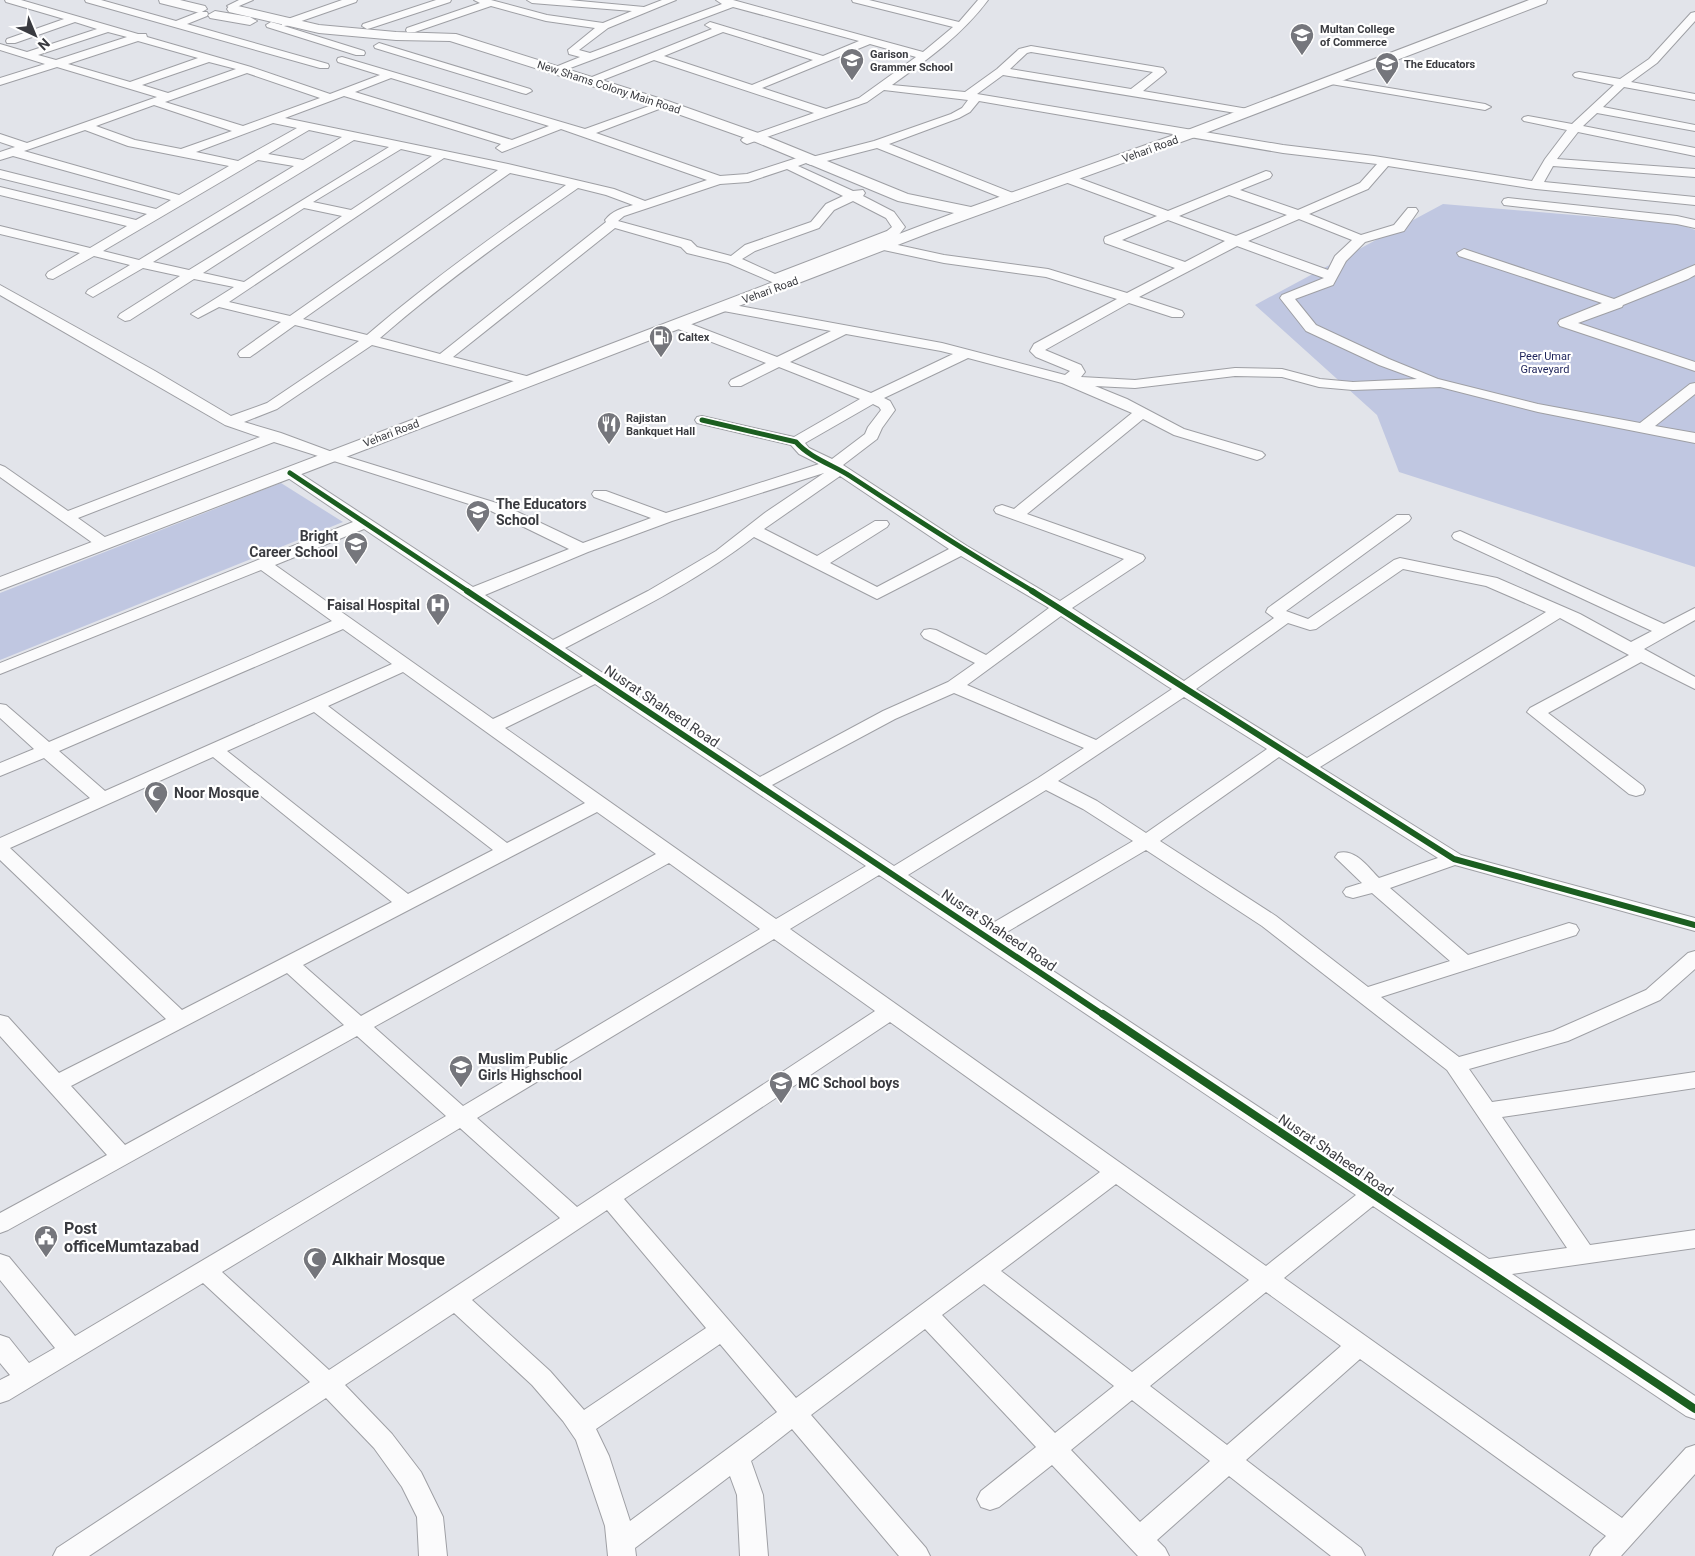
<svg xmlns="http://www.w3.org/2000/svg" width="1695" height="1556" font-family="Roboto,sans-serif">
  <rect width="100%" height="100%" fill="#e2e4ea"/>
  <!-- green -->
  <g fill="#c0c7e1">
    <polygon points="1443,204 1679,224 1695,230 1695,567 1399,472 1377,415 1255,305"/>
    <polygon points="281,483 343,522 0,660 0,593"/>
  </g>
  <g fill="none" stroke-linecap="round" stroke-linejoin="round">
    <!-- minor casing -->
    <g stroke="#9e9fa4" stroke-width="2">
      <g id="minor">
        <path d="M 5,0 L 21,0 L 138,34 L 146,34 L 147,37 L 251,67 L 330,94 L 380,75 L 338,62 L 337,60 L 338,58 L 342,57 L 585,129 L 663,101 L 667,102 L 669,104 L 667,106 L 596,133 L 720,176 L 747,174 L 803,156 L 812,157 L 874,141 L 951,114 L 962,108 L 968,100 L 884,90 L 867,102 L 747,144 L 743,142 L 741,140 L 743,138 L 814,113 L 654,60 L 595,83 L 591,84 L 585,81 L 587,79 L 712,29 L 705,25 L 710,22 L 823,56 L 859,41 L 733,7 L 557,73 L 553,72 L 551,70 L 553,68 L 580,57 L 569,54 L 568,50 L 595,28 L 546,21 L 491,6 L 415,32 L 407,32 L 406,30 L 407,28 L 480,3 L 474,0 L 491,0 L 547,15 L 603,23 L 632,11 L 532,3 L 527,0 L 569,0 L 644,7 L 662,0 L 676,0 L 608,28 L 579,50 L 590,53 L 722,4 L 716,0 L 733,0 L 923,52 L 953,27 L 853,2 L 852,0 L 869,0 L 959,22 L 978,0 L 988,0 C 962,35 927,60 892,85 L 965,92 L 997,69 L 1019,49 L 1031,46 L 1163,68 L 1166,72 L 1164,74 L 1143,91 L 1248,109 L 1254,112 L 1248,115 L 1003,75 L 977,94 L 1283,145 L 1374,156 L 1532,181 L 1545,159 L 1567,130 L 1524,121 L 1522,119 L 1524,117 L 1528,116 L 1572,124 L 1614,85 L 1575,77 L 1573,75 L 1575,73 L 1579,72 L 1620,79 L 1649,59 L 1691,13 L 1695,12 L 1695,21 L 1657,63 L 1631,82 L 1695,94 L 1695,100 L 1624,87 L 1603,107 L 1695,125 L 1695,131 L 1597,113 L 1583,126 L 1695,148 L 1695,156 L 1578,132 L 1557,159 L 1695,169 L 1695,177 L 1553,166 L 1544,182 L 1695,197 L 1695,205 L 1536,189 L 1388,166 L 1368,189 L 1309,214 L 1361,235 L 1394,225 L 1408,208 L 1416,208 L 1418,211 L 1416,214 L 1404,231 L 1365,242 L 1346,261 L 1333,285 L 1295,299 L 1316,325 L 1389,359 L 1438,379 L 1538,404 L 1640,423 L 1690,384 L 1695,383 L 1695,394 L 1655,426 L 1695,433 L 1695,443 L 1538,412 L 1440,387 L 1353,390 L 1319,387 L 1282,377 L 1235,376 L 1135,388 L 1095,386 L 1127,399 L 1184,429 L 1262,452 L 1265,455 L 1262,458 L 1257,460 L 1174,435 L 1143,419 L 1027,514 L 1143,555 L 1145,558 L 1143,561 L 1072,608 L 1184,681 L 1274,618 L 1266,612 L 1268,608 L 1397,515 L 1409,515 L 1411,518 L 1409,521 L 1286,611 L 1308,619 L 1394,560 L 1400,558 L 1497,578 L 1580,614 L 1631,642 L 1652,631 L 1454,539 L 1452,536 L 1454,533 L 1460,531 L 1664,624 L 1695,608 L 1695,620 L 1644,649 L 1695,677 L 1695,689 L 1641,662 L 1548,713 L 1643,786 L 1645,790 L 1643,794 L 1636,796 L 1629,794 L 1527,712 L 1530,708 L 1629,655 L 1560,618 L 1320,767 L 1461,855 L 1695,918 L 1695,931 L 1455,865 L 1390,888 L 1468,955 L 1569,923 L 1576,925 L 1579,930 L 1576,935 L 1381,997 L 1459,1057 L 1553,1031 L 1646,990 L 1688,953 L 1695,951 L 1695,969 L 1660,1000 L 1568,1041 L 1469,1069 L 1492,1102 L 1695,1072 L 1695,1088 L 1502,1117 L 1590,1245 L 1695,1230 L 1695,1248 L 1512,1274 L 1695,1396 L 1695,1419 L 1686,1416 L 1373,1206 L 1284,1278 L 1622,1518 L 1686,1448 L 1695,1445 L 1695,1474 L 1621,1556 L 1590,1556 L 1594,1548 L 1606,1536 L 1360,1359 L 1246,1460 L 1361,1548 L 1365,1556 L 1331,1556 L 1229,1476 L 1157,1540 L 1165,1548 L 1169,1556 L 1138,1556 L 1052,1465 L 999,1507 L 990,1510 L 981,1507 L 977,1499 L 981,1491 L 1036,1447 L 925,1329 L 811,1415 L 926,1548 L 930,1556 L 899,1556 L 792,1429 L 751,1461 L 763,1495 L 768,1556 L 740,1556 L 737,1495 L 730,1476 L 635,1548 L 636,1556 L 608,1556 L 605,1526 L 576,1440 L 563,1421 L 532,1385 L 454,1313 L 345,1385 L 392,1434 L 421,1472 L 443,1517 L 447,1556 L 419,1556 L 417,1517 L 402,1487 L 374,1448 L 326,1398 L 89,1556 L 53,1556 L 57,1548 L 310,1382 L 203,1283 L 9,1400 L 0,1403 L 0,1380 L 10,1375 L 0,1363 L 0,1335 L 9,1338 L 29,1363 L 55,1348 L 0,1280 L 0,1254 L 9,1257 L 75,1336 L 446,1116 L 357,1036 L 8,1230 L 0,1233 L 0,1213 L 107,1155 L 0,1036 L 0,1015 L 8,1017 L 59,1073 L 166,1019 L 0,860 L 0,838 L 90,798 L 44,758 L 0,776 L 0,763 L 34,749 L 0,718 L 0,704 L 6,705 L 49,742 L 332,621 L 261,570 L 0,674 L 0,663 L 353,522 L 285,476 L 282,473 L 285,470 L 295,470 L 473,587 L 569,549 L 491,511 L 274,442 L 78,518 L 109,540 L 111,543 L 109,546 L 97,546 L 0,477 L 0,465 L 5,467 L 68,511 L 260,437 L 225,425 L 0,295 L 0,285 L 155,371 L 231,416 L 267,403 L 359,341 L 295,325 L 250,357 L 240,357 L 238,354 L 240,351 L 281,322 L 219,307 L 198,318 L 191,314 L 234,287 L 194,279 L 130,320 L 125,321 L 118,317 L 120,314 L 180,276 L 143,268 L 93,297 L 86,293 L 88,290 L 130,265 L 94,256 L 53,279 L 48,278 L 46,275 L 48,272 L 80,253 L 0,234 L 0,226 L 90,248 L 127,226 L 0,195 L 0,187 L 136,220 L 147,214 L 0,178 L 0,170 L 156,209 L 171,200 L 13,156 L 0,160 L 0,152 L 15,147 L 0,142 L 0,134 L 27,143 L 157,97 L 57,67 L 0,85 L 0,78 L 45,64 L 0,50 L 0,44 L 27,52 L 97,29 L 75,22 L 15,43 L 7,43 L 6,41 L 7,39 L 64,19 L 6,2 ZM 108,32 L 127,37 L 56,60 L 38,55 ZM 723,32 L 813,60 L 752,85 L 664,56 ZM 138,41 L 198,58 L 130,82 L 68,64 ZM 870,44 L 916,57 L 859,98 L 826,109 L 762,88 ZM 1031,52 L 1153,72 L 1131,89 L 1010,69 L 1027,53 ZM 209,62 L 236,69 L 168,93 L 142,85 ZM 247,73 L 320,98 L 243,126 L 165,102 ZM 391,78 L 549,126 L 512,140 L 355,92 ZM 344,96 L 501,144 L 496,148 L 502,152 L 561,129 L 707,180 L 645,201 L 614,189 L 508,164 L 285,118 ZM 979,101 L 1283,153 L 1377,164 L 1360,183 L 1298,210 L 1240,190 L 1270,178 L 1272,175 L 1270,172 L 1266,171 L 1168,211 L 1073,176 L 1065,176 L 1063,179 L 1065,182 L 1157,216 L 1105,237 L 1104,240 L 1105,243 L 1175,268 L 1127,293 L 1048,269 L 944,255 L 884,242 L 879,243 L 897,237 L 905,227 L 894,212 L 863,196 L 865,193 L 863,190 L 853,191 L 798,166 L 806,163 L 811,165 L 877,148 L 1010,201 L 1018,201 L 1020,198 L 1018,195 L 889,144 L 959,118 L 970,112 ZM 154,105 L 232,131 L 181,149 L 135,140 L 96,126 ZM 273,123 L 297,128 L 238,161 L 196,152 ZM 85,130 L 128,146 L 229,166 L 179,195 L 24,151 ZM 309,130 L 342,137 L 303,160 L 268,154 ZM 354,140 L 389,147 L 189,270 L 153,262 ZM 401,149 L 432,156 L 351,210 L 313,202 ZM 444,158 L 498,170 L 290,316 L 229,302 ZM 258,160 L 294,166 L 139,260 L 103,251 ZM 787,169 L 843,196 L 826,204 L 811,222 L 745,245 L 731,256 L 697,247 L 691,241 L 618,221 L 624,216 L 720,184 L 748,182 ZM 510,173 L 566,185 C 498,232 430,281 367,335 L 303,319 ZM 578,188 L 606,195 L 633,205 C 622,208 612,211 605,220 L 606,222 L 440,354 L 380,338 C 442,284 510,235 578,188 ZM 1229,195 L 1287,215 L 1236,236 L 1179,216 ZM 853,201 L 886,218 L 892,227 L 887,231 L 775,274 L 742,259 L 755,251 L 819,228 L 834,210 ZM 304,208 L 342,216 L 244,282 L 203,273 ZM 1299,219 L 1352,240 L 1335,256 L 1328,270 L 1248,241 ZM 1168,220 L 1225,241 L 1185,262 L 1122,240 ZM 615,228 L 681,247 L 687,253 L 728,263 L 786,288 L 793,284 L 786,279 L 879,243 L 878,246 L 879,249 L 944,263 L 1046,277 L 1117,299 L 1034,344 L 1030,351 L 1036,357 L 1070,371 L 1065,375 L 942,343 L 723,303 L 716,307 L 718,310 L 831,331 L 777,357 L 683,321 L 673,321 L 671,324 L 673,327 L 766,363 L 731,380 L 729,383 L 731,386 L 741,386 L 779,367 L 860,399 L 794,437 L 702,416 L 697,417 L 695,420 L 697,423 L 791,445 L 799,454 L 819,464 L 666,513 L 606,491 L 594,491 L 592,494 L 594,497 L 651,518 L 583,543 L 503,505 L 335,453 L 281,433 L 244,422 L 277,409 L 372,345 L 529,385 L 534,384 L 536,381 L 534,378 L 453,357 ZM 1237,246 L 1324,278 L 1282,295 L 1280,298 L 1306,331 L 1379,365 L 1417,379 L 1353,382 L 1320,379 L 1282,369 L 1235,368 L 1135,380 L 1081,377 L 1085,372 L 1081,365 L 1045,350 L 1129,303 L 1172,317 L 1182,317 L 1184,314 L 1182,311 L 1139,297 ZM 846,334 L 941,351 L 953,354 L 871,393 L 790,362 ZM 968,358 L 1062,383 L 1132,413 L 1014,509 L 1002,505 L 996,507 L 994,510 L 996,513 L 1124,559 L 1060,601 L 967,546 L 843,465 L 877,439 L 882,428 L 895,410 L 890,401 L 884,398 ZM 873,404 L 879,407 L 881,410 L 868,427 L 865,434 L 832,459 L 809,448 L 805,443 ZM 824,473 L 766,512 L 716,551 L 648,591 L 553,640 L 485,595 L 588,552 L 672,521 ZM 840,476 L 949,549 L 877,587 L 830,563 L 887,527 L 889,524 L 887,521 L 875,521 L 817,556 L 764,529 ZM 364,529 L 583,676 L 493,719 L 275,565 ZM 754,537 L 877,599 L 961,556 L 1049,608 L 986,655 L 936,630 L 930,629 L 924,630 L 921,634 L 924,638 L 975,663 L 948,682 L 883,711 L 760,777 L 565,648 C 630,614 696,582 754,537 ZM 1403,569 L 1486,586 L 1546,612 L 1307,758 L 1196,689 L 1288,623 L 1310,630 L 1316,629 ZM 1061,616 L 1167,686 L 1172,689 L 1096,740 L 967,685 ZM 343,629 L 392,664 L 105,791 L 59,751 ZM 403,672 L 585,803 L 507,843 L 328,706 ZM 595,684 L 866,866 L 776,919 L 505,728 ZM 954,693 L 1084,748 L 1038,778 L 894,866 L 772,785 L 895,719 ZM 1184,697 L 1267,749 L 1146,833 L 1097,801 L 1058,781 ZM 314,712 L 493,850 L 408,894 L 227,751 ZM 213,757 L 392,902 L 182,1010 L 10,848 ZM 1279,757 L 1438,858 L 1379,878 C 1368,867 1355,848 1338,853 L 1335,857 L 1362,883 L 1346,888 L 1343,892 L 1346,896 L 1353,898 L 1372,893 L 1450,961 L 1368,987 L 1276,916 L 1160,841 ZM 1046,790 L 1083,809 L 1133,841 L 986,927 L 908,875 ZM 597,812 L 656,854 L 361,1016 L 303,965 ZM 1146,850 L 1262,926 L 1447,1070 L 1567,1248 L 1489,1259 L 1000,936 ZM 669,863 L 760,929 L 463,1106 L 374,1027 ZM 879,875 L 1356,1195 L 1266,1266 L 790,929 ZM 774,939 L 875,1011 L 577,1207 L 477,1118 ZM 287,973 L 344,1025 L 125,1145 L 71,1086 ZM 890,1022 L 1100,1172 L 796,1398 L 624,1199 ZM 460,1128 L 560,1218 L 329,1370 L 222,1272 ZM 1116,1184 L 1249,1280 L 1132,1372 L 1001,1271 ZM 607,1210 L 706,1328 L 584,1410 L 550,1371 L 472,1300 ZM 984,1284 L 1114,1386 L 1055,1433 L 942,1315 ZM 1266,1292 L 1341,1346 L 1227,1445 L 1150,1386 ZM 720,1344 L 777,1412 L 630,1521 L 609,1456 L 596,1429 ZM 1132,1400 L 1210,1461 L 1140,1522 L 1071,1450 Z"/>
        <polygon points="85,0 101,0 176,21 199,12 207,12 208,14 207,16 187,24 328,64 329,66 328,68 320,68 86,2"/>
        <polygon points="239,0 253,0 232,9 227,6"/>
        <polygon points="342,0 357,0 356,2 290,25 284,26 364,51 365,53 364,55 356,55 267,27 266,25 271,22 282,25 282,21"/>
        <polygon points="436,0 451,0 450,2 371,28 367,29 362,26 363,24"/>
        <polygon points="379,43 530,89 532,91 526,94 522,93 375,48 374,46"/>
        <polygon points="1329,78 1485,104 1491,107 1485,110 1325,83 1323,81 1325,79"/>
        <polygon points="1508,198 1677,216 1695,220 1695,228 1677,224 1504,205 1502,202 1504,199"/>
        <polygon points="1464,249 1614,299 1695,265 1695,275 1688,279 1623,305 1622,307 1578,323 1695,362 1695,371 1560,326 1558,323 1560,320 1602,303 1459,256 1457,253"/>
      </g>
    </g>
    <!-- major casing -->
    <g stroke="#9e9fa4" stroke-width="2">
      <g id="major">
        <polygon points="159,0 180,0 205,6 207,9 200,13 160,3"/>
        <polygon points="1529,0 1547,0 1546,3 1195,137 934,231 0,590 0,577 954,213 898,201 751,140 658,107 450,41 396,40 319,33 229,12 227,9 229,6 234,5 319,25 396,32 456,34 668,101 761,134 908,194 971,207 1185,131"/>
        <polygon points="215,11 250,17 257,21 250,25 210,18 208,15"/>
      </g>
    </g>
    <!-- minor -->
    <use href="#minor" fill="#fbfbfc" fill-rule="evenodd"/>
    <!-- major -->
    <use href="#major" fill="#fbfbfc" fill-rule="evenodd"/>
    <!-- cycleway-far2 casing -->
    <g stroke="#fff" stroke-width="8">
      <g id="cycleway-far2">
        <path d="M 702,420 L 796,442 C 810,458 833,465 850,476 C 911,516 972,555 1034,592"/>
        <polyline points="290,473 469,592"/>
      </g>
    </g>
    <!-- cycleway-far1 casing -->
    <g stroke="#fff" stroke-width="9">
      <g id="cycleway-far1">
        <polyline points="467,591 1105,1016"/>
        <polyline points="1032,591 1454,859 1695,925"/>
      </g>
    </g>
    <!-- cycleway casing -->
    <g stroke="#fff" stroke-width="11">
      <polyline id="cycleway" points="1103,1014 1695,1409"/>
    </g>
    <!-- cycleway-far2 -->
    <use href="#cycleway-far2" stroke="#1b5e20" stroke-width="5"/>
    <!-- cycleway-far1 -->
    <use href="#cycleway-far1" stroke="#1b5e20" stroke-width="6"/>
    <!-- cycleway -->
    <use href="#cycleway" stroke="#1b5e20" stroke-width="8"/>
  </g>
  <!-- icons -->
  <defs>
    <g id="school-pin" transform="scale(1.25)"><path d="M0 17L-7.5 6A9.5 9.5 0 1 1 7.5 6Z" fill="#75767c" stroke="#fff"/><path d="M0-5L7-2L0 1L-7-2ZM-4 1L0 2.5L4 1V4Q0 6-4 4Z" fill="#fff"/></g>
    <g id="fuel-pin" transform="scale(1.25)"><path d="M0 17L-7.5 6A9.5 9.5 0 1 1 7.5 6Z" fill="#75767c" stroke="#fff"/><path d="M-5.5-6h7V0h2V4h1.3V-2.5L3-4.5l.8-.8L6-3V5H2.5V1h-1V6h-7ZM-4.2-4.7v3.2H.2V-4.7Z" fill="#fff"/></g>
    <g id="restaurant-pin" transform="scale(1.25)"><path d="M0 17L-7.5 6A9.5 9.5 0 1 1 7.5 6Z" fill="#75767c" stroke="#fff"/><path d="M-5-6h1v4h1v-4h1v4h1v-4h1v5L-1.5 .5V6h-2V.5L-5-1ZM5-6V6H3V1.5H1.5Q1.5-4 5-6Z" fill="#fff"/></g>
    <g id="hospital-pin" transform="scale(1.25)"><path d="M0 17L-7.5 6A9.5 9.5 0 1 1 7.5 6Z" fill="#75767c" stroke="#fff"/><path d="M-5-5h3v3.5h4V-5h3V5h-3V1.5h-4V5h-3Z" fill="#fff"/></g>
    <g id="mosque-pin" transform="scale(1.25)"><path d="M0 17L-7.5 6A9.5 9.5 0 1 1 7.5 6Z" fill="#75767c" stroke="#fff"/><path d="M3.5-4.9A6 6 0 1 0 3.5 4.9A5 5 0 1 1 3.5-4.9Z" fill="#fff"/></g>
    <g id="civic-pin" transform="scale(1.25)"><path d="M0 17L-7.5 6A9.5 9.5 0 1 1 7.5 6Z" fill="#75767c" stroke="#fff"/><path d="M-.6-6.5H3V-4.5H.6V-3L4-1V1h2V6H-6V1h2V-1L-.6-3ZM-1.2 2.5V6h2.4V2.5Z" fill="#fff"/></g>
  </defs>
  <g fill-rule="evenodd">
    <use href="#school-pin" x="1302" y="35"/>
    <use href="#school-pin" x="852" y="60"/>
    <use href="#school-pin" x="1387" y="64"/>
    <use href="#fuel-pin" x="661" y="337"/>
    <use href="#restaurant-pin" x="609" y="424"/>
    <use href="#school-pin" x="478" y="512"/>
    <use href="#school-pin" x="356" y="544"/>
    <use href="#hospital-pin" x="438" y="605"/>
    <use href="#mosque-pin" x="156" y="793"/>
    <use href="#school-pin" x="461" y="1067"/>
    <use href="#school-pin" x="781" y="1083"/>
    <use href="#civic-pin" x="46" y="1237"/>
    <use href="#mosque-pin" x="315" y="1259"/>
  </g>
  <g text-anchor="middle" stroke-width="4.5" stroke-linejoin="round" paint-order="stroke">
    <!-- far-poi labels -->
    <g font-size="11" font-weight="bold" fill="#3a3b40" stroke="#fff" text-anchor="start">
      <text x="1320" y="33">Multan College<tspan x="1320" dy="13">of Commerce</tspan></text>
      <text x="870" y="58">Garison<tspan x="870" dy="13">Grammer School</tspan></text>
      <text x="1404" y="68">The Educators</text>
      <text x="678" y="341">Caltex</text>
      <text x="626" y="422">Rajistan<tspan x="626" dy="13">Bankquet Hall</tspan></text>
    </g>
    <!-- far-street labels -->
    <g font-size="11" fill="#3a3b40" stroke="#fff">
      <text transform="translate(609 87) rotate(18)" y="4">New Shams Colony Main Road</text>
      <text transform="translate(1150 149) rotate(-20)" y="4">Vehari Road</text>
      <text transform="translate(770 290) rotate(-20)" y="4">Vehari Road</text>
      <text transform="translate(391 433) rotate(-21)" y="4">Vehari Road</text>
    </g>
    <!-- far-park labels -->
    <g font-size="11" fill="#1d235a" stroke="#fff">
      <text x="1545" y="360">Peer Umar<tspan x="1545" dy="13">Graveyard</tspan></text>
    </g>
    <!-- poi labels -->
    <g font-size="14" font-weight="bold" fill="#3a3b40" stroke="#fff" text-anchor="start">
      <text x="496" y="509">The Educators<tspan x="496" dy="16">School</tspan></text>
      <text x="338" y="541" text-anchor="end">Bright<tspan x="338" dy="16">Career School</tspan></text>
      <text x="420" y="610" text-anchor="end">Faisal Hospital</text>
      <text x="174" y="798">Noor Mosque</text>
      <text x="478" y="1064">Muslim Public<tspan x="478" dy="16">Girls Highschool</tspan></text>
      <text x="798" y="1088">MC School boys</text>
    </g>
    <!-- street labels -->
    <g font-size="14" fill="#3a3b40" stroke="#fff">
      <text transform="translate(662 706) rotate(34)" y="5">Nusrat Shaheed Road</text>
      <text transform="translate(999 930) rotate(34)" y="5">Nusrat Shaheed Road</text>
      <text transform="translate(1336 1155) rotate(34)" y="5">Nusrat Shaheed Road</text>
    </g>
    <!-- near-poi labels -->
    <g font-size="16" font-weight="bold" fill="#3a3b40" stroke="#fff" text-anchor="start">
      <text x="64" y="1234">Post<tspan x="64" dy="18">officeMumtazabad</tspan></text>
      <text x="332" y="1265">Alkhair Mosque</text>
    </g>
  </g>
  <!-- north arrow -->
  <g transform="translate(35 35) rotate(136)" stroke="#ffffff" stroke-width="4" paint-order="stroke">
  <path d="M0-4L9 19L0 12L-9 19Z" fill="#3a3b40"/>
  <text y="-8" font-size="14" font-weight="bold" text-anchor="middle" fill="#3a3b40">N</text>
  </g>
</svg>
